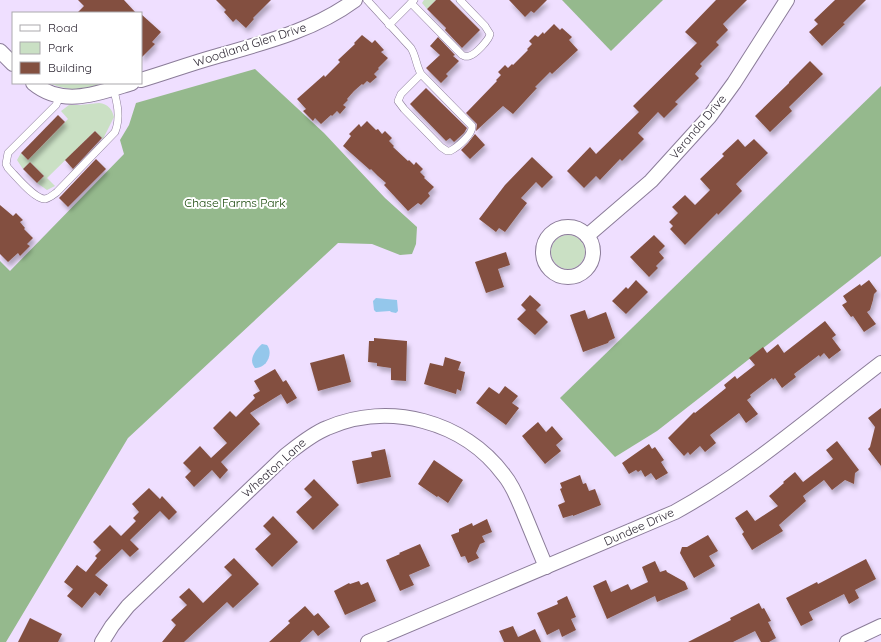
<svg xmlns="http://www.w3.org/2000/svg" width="881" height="642" font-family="Quicksand,sans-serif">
  <defs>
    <filter id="shadow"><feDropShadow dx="2.5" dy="4.5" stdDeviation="2" flood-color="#0004"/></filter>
  </defs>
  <rect width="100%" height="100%" fill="#efdfff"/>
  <!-- green -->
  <g fill="#cae0c4">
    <polygon points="424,0 436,0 427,9 422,3"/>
    <path d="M 48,83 L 100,83 C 88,95 61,88 48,83 Z"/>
    <path d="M 99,103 C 108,104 112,109 114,117 L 103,139 L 95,131 L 47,178 L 55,186 L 47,190 L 37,183 L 44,176 L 30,162 L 23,169 L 17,160 L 21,153 L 28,160 L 68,119 L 61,111 L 69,105 L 80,105 Z"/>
    <circle cx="568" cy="252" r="17"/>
  </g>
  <!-- forest -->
  <g fill="#95b98d">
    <polygon points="562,0 663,0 611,51"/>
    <polygon points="255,69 324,133 385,198 417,227 416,244 412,254 400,255 372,244 338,243 128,438 6,642 0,642 0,261 10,271 124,154 120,140 129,125 136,103"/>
    <polygon points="881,86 881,256 657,431 615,457 560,398"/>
  </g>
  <!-- water -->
  <g fill="#94c7eb">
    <polygon points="376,298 397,300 398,311 396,313 391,312 390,311 376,312 374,310 373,301"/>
    <path d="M 262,344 L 267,345 C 274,354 266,369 255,368 C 248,360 255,350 262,344 Z"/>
  </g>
  <!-- building -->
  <g fill="#835040" filter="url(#shadow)">
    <polygon points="78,0 124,0 136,13 77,13 84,6"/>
    <polygon points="216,0 271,0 253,18 254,19 246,28 236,19 233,22 224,12 226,10"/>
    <polygon points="436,0 450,0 480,30 462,48 445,30 446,28 427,9"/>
    <polygon points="509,0 547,0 534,13 531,11 525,17"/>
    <polygon points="716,0 747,0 723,24 728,30 716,42 719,45 700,64 702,66 695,74 699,78 675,102 678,104 664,118 658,112 638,133 644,139 622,161 620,159 600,180 596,176 584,188 567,171 590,147 596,154 639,112 633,106 697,43 685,32"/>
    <polygon points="835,0 866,0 843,23 845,24 822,46 809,32 818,24 814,20"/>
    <polygon points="141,14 161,32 152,42 155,44 141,58"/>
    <polygon points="554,24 560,30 562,28 572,37 569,40 578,50 552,74 550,72 535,87 537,88 513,114 503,106 476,131 477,124 466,113 497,81 496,80 501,75 498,72 505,65 508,68 512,64 513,65 528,50 527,49 532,44 529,41 535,35 538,37 543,32 544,34"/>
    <polygon points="362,35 372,43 375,40 384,50 381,52 388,58 378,68 379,69 374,74 377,77 370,83 367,81 363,85 362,84 354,91 347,99 348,100 343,105 346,107 340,114 337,111 332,116 331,115 321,124 315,118 313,121 303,111 306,109 297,99 324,75 325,77 340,62 338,60 355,44 354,43"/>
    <polygon points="438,37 455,55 453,56 459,61 446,74 448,76 441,83 426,68 440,55 430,46"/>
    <polygon points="810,61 823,74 789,107 792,111 770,132 755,116 789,83 789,82"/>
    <polygon points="426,88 467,128 464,133 454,142 450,138 446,141 410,104"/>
    <polygon points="58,115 65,122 28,160 21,153"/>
    <polygon points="367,121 376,130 378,129 382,134 385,131 392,138 389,141 394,146 393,147 408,161 409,160 414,165 416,162 423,169 420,172 425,177 424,178 434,187 428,193 430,196 421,205 418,203 408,211 384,185 386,183 378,176 371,169 370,170 343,146 351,136 349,134 359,124 361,127"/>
    <polygon points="95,131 102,138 73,169 65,160"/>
    <polygon points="475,134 485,145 470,159 461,150 468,143"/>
    <polygon points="738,139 745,147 754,139 768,153 736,184 742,191 718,215 717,213 685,245 670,229 673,226 669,222 678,213 672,207 685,195 695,205 710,190 700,179 724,156 722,154"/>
    <polygon points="532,157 553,177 542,188 536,182 521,198 527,203 517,216 505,232 499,228 496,232 479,219 505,185"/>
    <polygon points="96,159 106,169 68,207 59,198"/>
    <polygon points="30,162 44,176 37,183 23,169"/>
    <polygon points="0,205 13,216 16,213 23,220 20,222 25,228 24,229 33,238 27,244 30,246 20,256 18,253 8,262 0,254"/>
    <polygon points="654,235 665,246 659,252 664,258 656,266 658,268 649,277 630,257"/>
    <polygon points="506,252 510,265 498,269 504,287 486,293 475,262"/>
    <polygon points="636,280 648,292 626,314 612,301 626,287 628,289"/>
    <polygon points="869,280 877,291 874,294 873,300 870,310 867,312 876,324 864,332 853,316 851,317 842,305 847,302 843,296 860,284 861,286"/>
    <polygon points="530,295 541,305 536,310 548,322 535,335 517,319 526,310 521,305"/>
    <polygon points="585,310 588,319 606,312 615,338 609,341 608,343 583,352 570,315"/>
    <polygon points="825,321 836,335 832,338 841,350 829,359 824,353 820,357 819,355 794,374 796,377 782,388 775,378 773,380 772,378 750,395 751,397 747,400 758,414 746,423 739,413 710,435 716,443 705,452 700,446 690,455 688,452 684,456 668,438 694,412 695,413 726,388 724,385 735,376 737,379 755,365 749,358 763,347 767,353 778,344 784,353"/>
    <polygon points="374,338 407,341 406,381 391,380 391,368 377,366 377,363 368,362 369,341 374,341"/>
    <polygon points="344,354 351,382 318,391 310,363"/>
    <polygon points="445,357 461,362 458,370 465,372 461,391 457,389 456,394 424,384 430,363 443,366"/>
    <polygon points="275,369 283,382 286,380 297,398 287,404 281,394 250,413 260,424 221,462 228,470 220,479 212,470 194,487 185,477 191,471 183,463 200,446 211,458 227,443 213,428 230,411 236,417 255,398 253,395 260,391 254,381"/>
    <polygon points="505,386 518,396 512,403 519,408 506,425 476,403 489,387 499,394"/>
    <polygon points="881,408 881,466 868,449 870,447 875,427 868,418"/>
    <polygon points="538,422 546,432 552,426 563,439 556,445 561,451 545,464 522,436"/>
    <polygon points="837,441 859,470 855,473 854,484 845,480 832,490 824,480 803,496 806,501 779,525 783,531 752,550 742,534 744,532 735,518 747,510 755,521 778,506 769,496 784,483 783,482 795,472 803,482 833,459 826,450"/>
    <polygon points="649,444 652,449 655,447 664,460 661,462 668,473 656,480 651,473 645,477 641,470 638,472 636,470 629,474 622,463"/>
    <polygon points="385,449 391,477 357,484 352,461 372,457 371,452"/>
    <polygon points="434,460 463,480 448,503 438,496 437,497 418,484"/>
    <polygon points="580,475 583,484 586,483 589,491 595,489 601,505 573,516 573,515 563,518 558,505 565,502 560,489 562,488 560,483"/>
    <polygon points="314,479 339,505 313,530 296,512 312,497 304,489"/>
    <polygon points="149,488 160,499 162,496 177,512 169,520 160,511 130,540 139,549 130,557 122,549 95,575 108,585 100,596 95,592 82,608 67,596 73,589 64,582 77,565 86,572 97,558 95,556 101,550 93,542 110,525 121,536 136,521 133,518 139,512 132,504"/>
    <polygon points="273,516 298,542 272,567 255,549 271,534 263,526"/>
    <polygon points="487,519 492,532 482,536 485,542 480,544 476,553 479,558 468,563 465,556 461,557 451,535 459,532 459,529 472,523 473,526"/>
    <polygon points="708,535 718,551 709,556 715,566 694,578 680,553 682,547 687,547"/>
    <polygon points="420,544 430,566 409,575 414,585 400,591 386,560 400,554 399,553"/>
    <polygon points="234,558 259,584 233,608 227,602 184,642 162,642 176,625 171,620 187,605 179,597 189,588 203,603 232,575 224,567"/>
    <polygon points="866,559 876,579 855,590 859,598 849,604 844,594 809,612 813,620 801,626 786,598 817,582 818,584"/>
    <polygon points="655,561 660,572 666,570 667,572 685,582 688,589 657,602 655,596 607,619 593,586 606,580 611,592 628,584 631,590 648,582 642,567"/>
    <polygon points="359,581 361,585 368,582 376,601 345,615 334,591 349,583 350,584"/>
    <polygon points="567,596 576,617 571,619 576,630 562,637 559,629 547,635 537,613 558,604 557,601"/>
    <polygon points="759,603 762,609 764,608 771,621 768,622 776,638 769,642 761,642 755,631 733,642 688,642 731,620 730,618"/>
    <polygon points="305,606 314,616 318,613 330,627 318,636 313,630 300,642 269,642 290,623 288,621"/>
    <polygon points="30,618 62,634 58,642 18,642"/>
    <polygon points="513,626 518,637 535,629 541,642 504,642 499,631"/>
  </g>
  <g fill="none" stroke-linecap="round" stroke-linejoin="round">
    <!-- lane casing -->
    <g stroke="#8b7c99" stroke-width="8">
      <g id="lane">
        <path d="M 367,0 L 411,48 C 416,56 416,65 421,74 L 472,126 C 473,134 458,147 450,151 L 447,151 L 441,147 L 404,109 L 398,101 L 401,94 L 421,74"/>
        <path d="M 411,3 L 462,55 C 465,56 465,57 469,56 C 475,55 489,40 490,34 L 485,26 L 460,0"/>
        <polyline points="389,25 414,0"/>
        <path d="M 60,96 L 56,105 L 8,153 L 6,164 L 8,168 C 16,176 34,199 45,199 C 50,198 53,195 57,192 L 115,132 C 121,117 117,102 113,87"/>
      </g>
    </g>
    <!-- street casing -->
    <g stroke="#8b7c99" stroke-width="16">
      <g id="street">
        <polyline points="0,51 13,64"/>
        <path d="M 141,80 C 165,73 189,64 214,57 C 263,43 313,31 355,0"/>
        <path d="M 33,83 C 63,108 99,93 132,83"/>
        <circle cx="568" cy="252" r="25"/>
        <polyline points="587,236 651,181 710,116 734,83 787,0"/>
        <path d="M 102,642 L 112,626 L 128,606 L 286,455 C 299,445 312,434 327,428 C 389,401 464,421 504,475 C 514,487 519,502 525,516 C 532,533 539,550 546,567"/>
        <path d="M 368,642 L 675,512 C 750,471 814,414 881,363"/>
        <polyline points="847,642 881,626"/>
      </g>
    </g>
    <!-- lane -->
    <use href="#lane" stroke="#fff" stroke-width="7"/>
    <!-- street -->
    <use href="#street" stroke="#fff" stroke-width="14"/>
  </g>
  <g text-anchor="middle" stroke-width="4" stroke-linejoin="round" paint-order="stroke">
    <!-- street labels -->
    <g font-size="12" fill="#2d2733" stroke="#fff">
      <text transform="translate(250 45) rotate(-18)" y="4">Woodland Glen Drive</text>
      <text transform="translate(698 127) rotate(-50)" y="4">Veranda Drive</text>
      <text transform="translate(274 468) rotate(-42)" y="4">Wheaton Lane</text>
      <text transform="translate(639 527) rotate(-24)" y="4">Dundee Drive</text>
    </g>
    <!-- park labels -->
    <g font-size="12" fill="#154506" stroke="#fff">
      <text x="235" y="207">Chase Farms Park</text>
    </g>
  </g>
  <!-- legend -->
  <rect x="12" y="12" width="130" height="72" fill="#ffffff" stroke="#aba9ad"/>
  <rect x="20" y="25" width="20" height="6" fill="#ffffff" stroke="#aba9ad"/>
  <text x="48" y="32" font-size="12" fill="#2d2733">Road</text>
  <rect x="20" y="42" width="20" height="12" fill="#cae0c4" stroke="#aba9ad"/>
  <text x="48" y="52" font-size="12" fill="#2d2733">Park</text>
  <rect x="20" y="62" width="20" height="12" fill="#835040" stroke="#aba9ad"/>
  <text x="48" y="72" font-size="12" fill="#2d2733">Building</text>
</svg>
